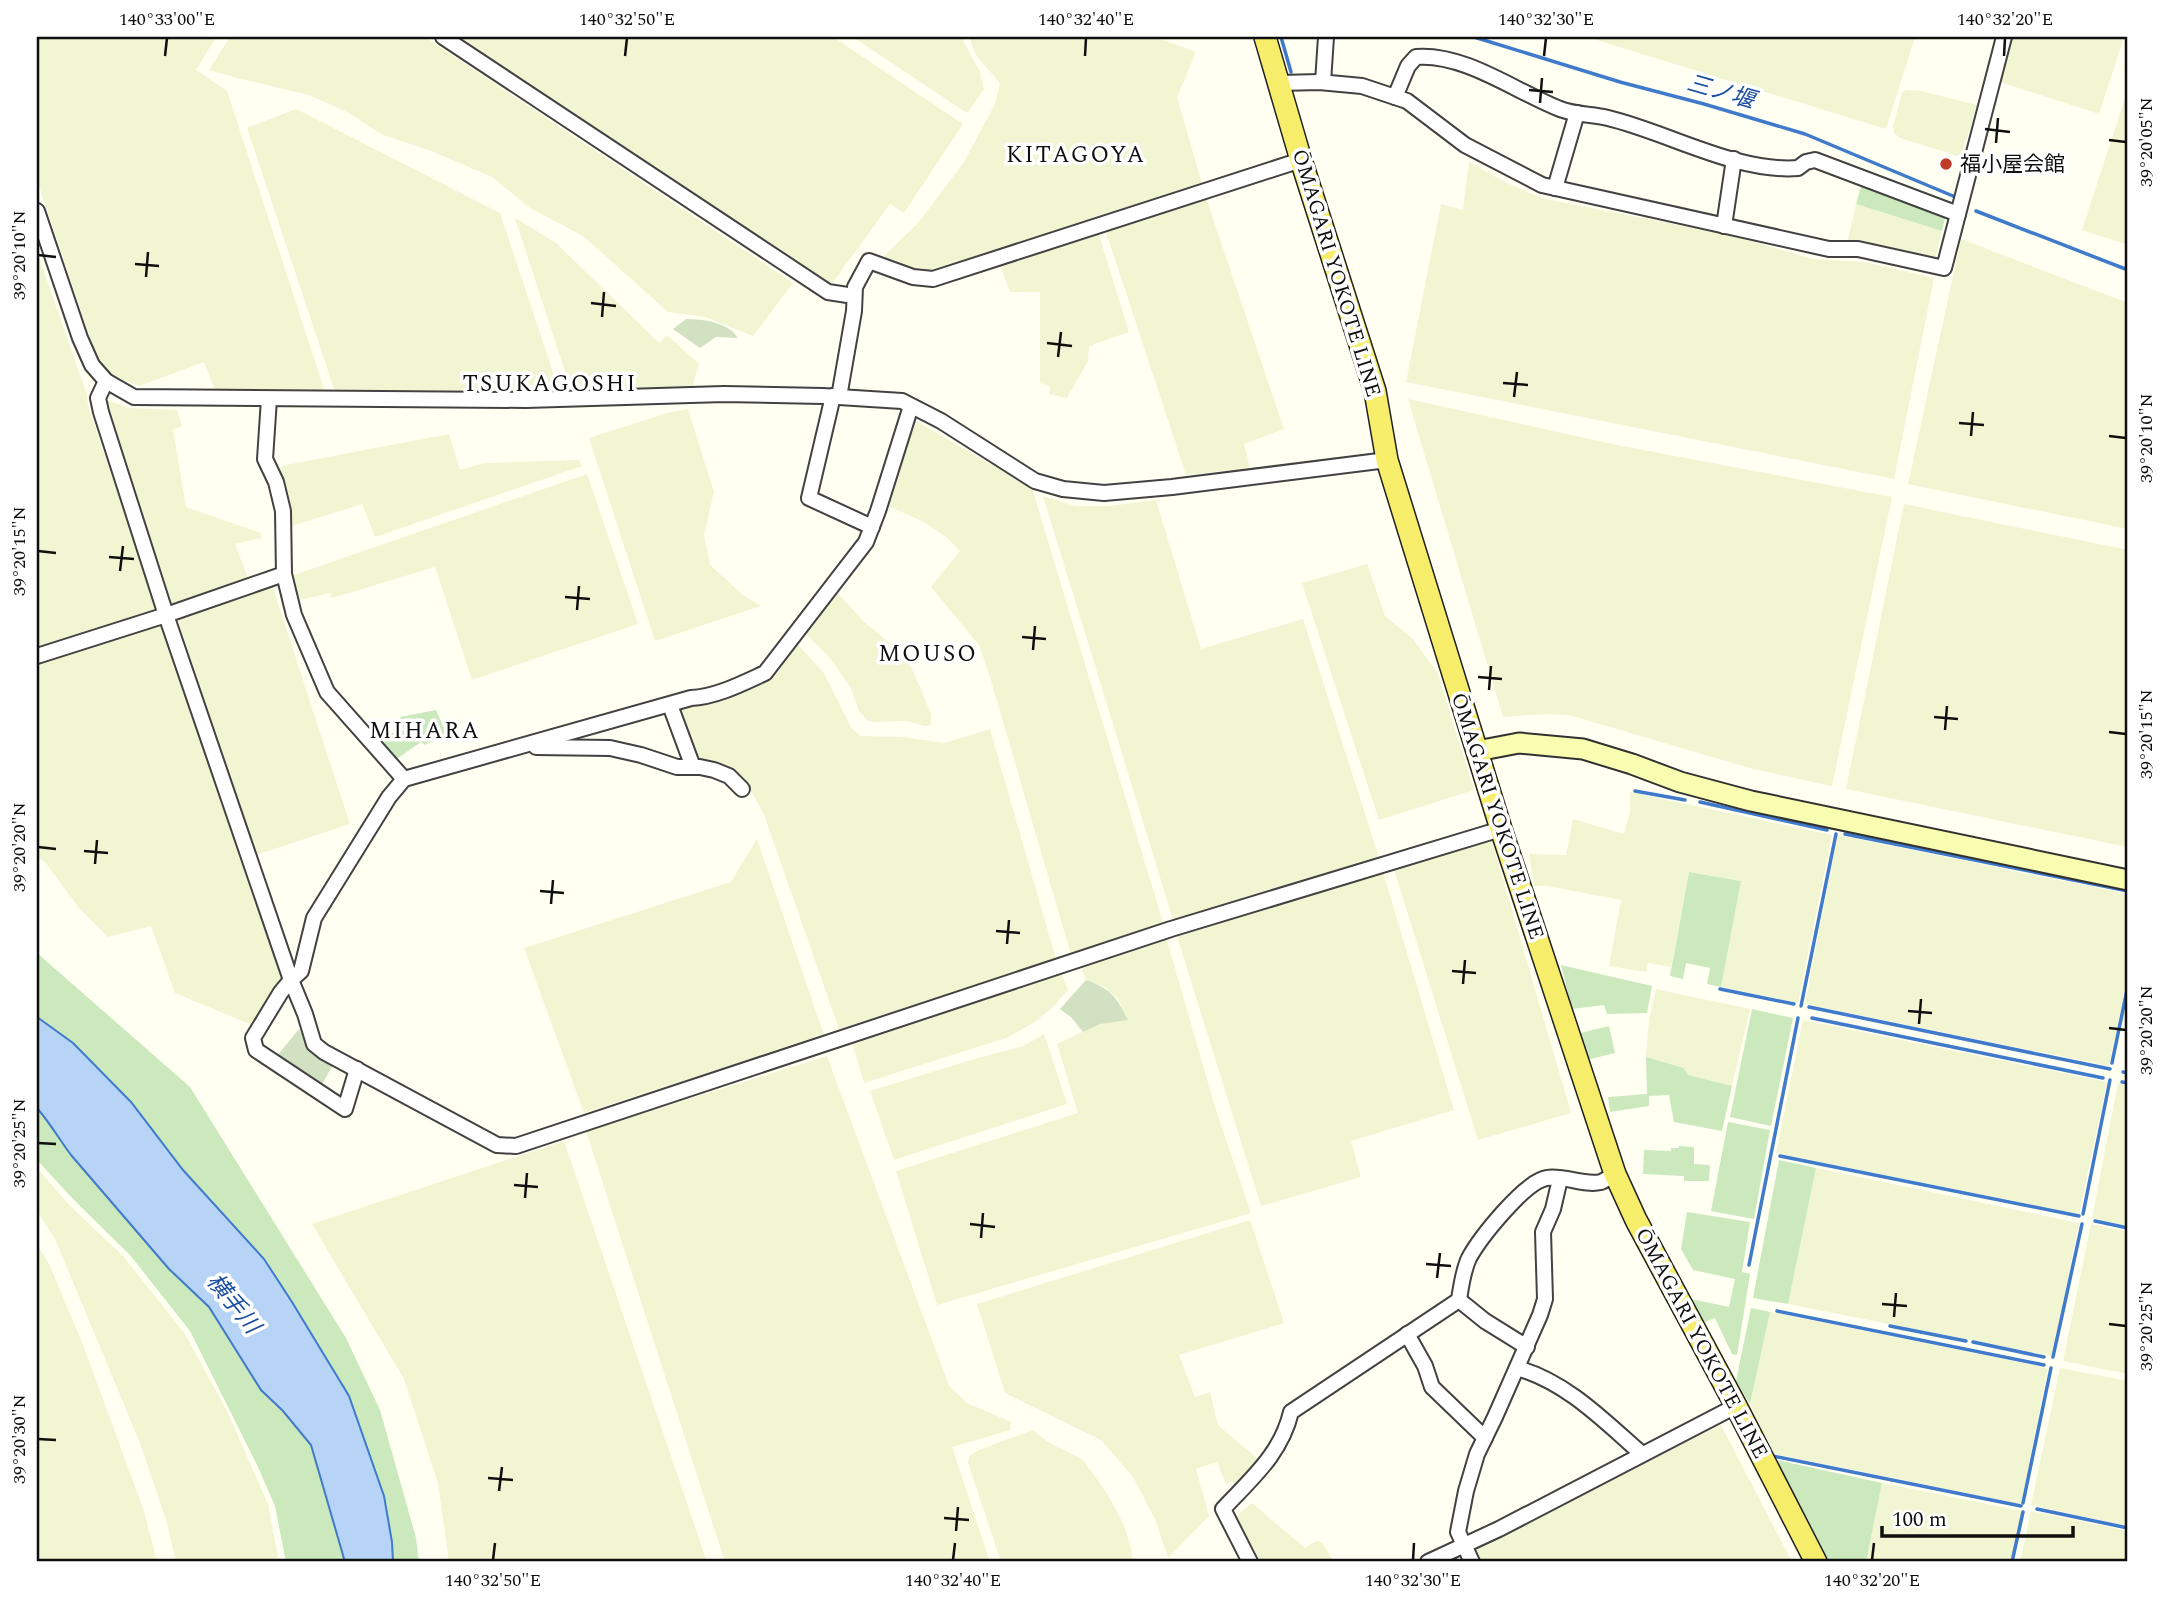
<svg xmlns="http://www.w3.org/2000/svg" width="2165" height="1599" font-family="Spectral,'Noto Sans JP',serif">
  <rect width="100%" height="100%" fill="#fffff2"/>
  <!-- farmland -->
  <g fill="#f1f5d2">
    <polygon points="37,37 216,37 196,70 227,91 325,392 215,390 204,362 139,386 111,375 100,361 94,350 37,180"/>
    <polygon points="230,37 425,37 793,283 753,336 705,317 668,312 583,236 530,208 492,177 434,152 383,135 349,113 309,95 237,78 209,70"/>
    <polygon points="455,37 833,37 963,124 904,213 890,204 831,285"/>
    <polygon points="853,37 961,37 979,70 984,89 967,113"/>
    <polygon points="969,37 1154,37 1196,52 1177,97 1203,187 934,275 891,265 882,258 919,222 964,162 995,104 1000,83 976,55"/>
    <polygon points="1587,37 1915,37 1886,129"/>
    <polygon points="2012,37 2124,37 2099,114 2000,82"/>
    <polygon points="2128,89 2128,245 2082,230"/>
    <polygon points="1907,90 1921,91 1977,105 1961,157 1900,138 1894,133 1893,127 1902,92"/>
    <polygon points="296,109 500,213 559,390 335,392 247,128"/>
    <polygon points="1469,162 1505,182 1541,198 1738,237 1812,259 1864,262 1934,278 1894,479 1406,382 1441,204 1463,210"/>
    <polygon points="1205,195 1284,429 1244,444 1250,468 1186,475 1105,229"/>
    <polygon points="1856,204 1942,231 1936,256 1924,259 1847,244"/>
    <polygon points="515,218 556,243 659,343 667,335 699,364 692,388 570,387"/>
    <polygon points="1098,232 1129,332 1089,346 1088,361 1067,398 1049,394 1050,386 1040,383 1040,292 1010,292 999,262"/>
    <polygon points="1961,239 2128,303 2128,529 1908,484"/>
    <polygon points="37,252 87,395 88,406 158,611 37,650"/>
    <polygon points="104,399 128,408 177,410 182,426 173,430 186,507 261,533 261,538 235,544 249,581 171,607"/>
    <polygon points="1408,399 1622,446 1892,497 1832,786 1753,769 1569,715 1547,714 1503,717"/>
    <polygon points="688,409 714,492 704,535 710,565 744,596 761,606 655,641 589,438 667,413"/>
    <polygon points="914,420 1032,488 1164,926 1071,955 990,677 979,645 931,587 960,551 945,536 924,522 886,505"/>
    <polygon points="449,434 460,470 485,463 579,460 582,466 375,537 362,504 289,527 286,489 274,470 286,465"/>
    <polygon points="587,474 638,624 472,680 435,567 332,598 330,593 300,600 291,576"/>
    <polygon points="1043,496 1075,506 1109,506 1156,500 1201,649 1303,619 1380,861 1174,923"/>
    <polygon points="1904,504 2128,550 2128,847 1846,789"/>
    <polygon points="1367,564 1385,616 1413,639 1438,674 1474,790 1379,820 1302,583"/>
    <polygon points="272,585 350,824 256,855 177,617"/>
    <polygon points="836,591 863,621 904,655 913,671 931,714 931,725 925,726 906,721 874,722 867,720 859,711 851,688 829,657 804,632"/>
    <polygon points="160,622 282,982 267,998 252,1025 175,993 151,926 108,937 79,908 45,862 37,856 37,664"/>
    <polygon points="796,643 824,673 852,729 861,736 902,737 945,743 990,729 1056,959 839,1029 764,815 752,792 734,774 717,763 698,762 679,709 778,673"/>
    <polygon points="1630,792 1832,835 1798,1003 1721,987 1741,881 1689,872 1671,967 1648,963 1646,972 1609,966 1621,900 1548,886 1534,886 1529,854 1566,855 1573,819 1624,834 1630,811"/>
    <polygon points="1838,835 2128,894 2128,975 2109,1066 1805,1004"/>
    <polygon points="1491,838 1571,1113 1478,1140 1393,866"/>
    <polygon points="757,839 824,1035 584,1113 524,948 731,882"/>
    <polygon points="1382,869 1454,1110 1351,1141 1361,1177 1261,1206 1176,933"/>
    <polygon points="1166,937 1215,1107 1251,1213 937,1305 896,1171 1078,1113 1057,1044 1099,1024 1127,1019 1118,999 1105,987 1086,980 1080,964"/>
    <polygon points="1061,973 1068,990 1052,1008 1035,1022 1006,1038 864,1083 851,1039"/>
    <polygon points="1656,989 1750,1009 1732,1086 1688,1075 1684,1068 1646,1057 1649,1020"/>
    <polygon points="1803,1020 2107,1082 2079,1214 1776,1153"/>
    <polygon points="1044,1034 1067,1104 894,1160 870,1091 978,1058 1024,1046"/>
    <polygon points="827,1056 949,1386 967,1403 1011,1422 1010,1430 952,1447 990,1562 725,1562 586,1131"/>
    <polygon points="2118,1083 2128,1085 2128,1226 2092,1218"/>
    <polygon points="564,1141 707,1562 449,1562 438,1483 404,1379 312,1224"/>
    <polygon points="37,1168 71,1207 123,1256 185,1334 228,1413 268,1504 279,1562 176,1562 167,1523 140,1443 55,1239 37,1211"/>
    <polygon points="1816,1168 2079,1223 2052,1356 1788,1304"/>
    <polygon points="1250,1220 1284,1323 1179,1355 1195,1397 1210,1392 1218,1425 1259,1460 1236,1486 1232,1481 1226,1484 1217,1462 1196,1469 1209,1516 1168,1558 1155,1519 1133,1477 1101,1440 1005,1393 977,1304"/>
    <polygon points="2091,1224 2128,1232 2128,1374 2063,1361"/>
    <polygon points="37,1244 50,1266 83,1345 144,1511 157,1562 37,1562"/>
    <polygon points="1770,1312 2048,1368 2021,1504 1771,1453 1750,1404"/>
    <polygon points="2060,1368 2128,1381 2128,1526 2031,1505"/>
    <polygon points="1721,1425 1792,1562 1479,1562 1473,1550"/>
    <polygon points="1033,1430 1048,1442 1083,1460 1106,1492 1124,1525 1131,1548 1133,1562 1001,1562 968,1463 969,1456 979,1450"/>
    <polygon points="1882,1483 2022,1511 2011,1562 1866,1562"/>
    <polygon points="1252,1503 1305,1548 1316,1541 1322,1542 1334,1562 1256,1562 1234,1518"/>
    <polygon points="2031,1511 2128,1531 2128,1562 2020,1562"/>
  </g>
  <!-- green -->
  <g fill="#cbe9bc">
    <polygon points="1862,183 1945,218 1942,231 1856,204"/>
    <polygon points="436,710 446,733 425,745 421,742 395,760 373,738 404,730 400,717"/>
    <polygon points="1689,872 1741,881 1721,987 1707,984 1710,968 1686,963 1683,979 1670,976"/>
    <polygon points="37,953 190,1087 346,1338 380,1410 416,1538 419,1562 393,1562 392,1542 384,1496 349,1396 292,1302 264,1259 183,1170 131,1102 73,1043 37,1017"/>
    <polygon points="1561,965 1652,986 1647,1013 1607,1014 1604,1005 1572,1009"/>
    <polygon points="1752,1009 1793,1018 1771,1126 1730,1117"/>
    <polygon points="1609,1026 1615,1053 1586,1060 1580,1033"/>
    <polygon points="1646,1057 1684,1068 1688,1075 1732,1086 1722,1131 1674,1122 1669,1095 1649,1096 1649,1106 1610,1112 1608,1097 1647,1094"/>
    <polygon points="37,1108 54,1128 61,1142 169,1269 209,1307 261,1390 283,1411 311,1445 345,1562 286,1562 275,1506 258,1467 190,1331 130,1255 74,1200 37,1160"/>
    <polygon points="1728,1122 1770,1130 1754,1219 1711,1211"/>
    <polygon points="1679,1146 1694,1147 1694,1164 1710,1165 1709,1181 1684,1181 1684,1176 1643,1174 1644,1150 1671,1151 1671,1148 1679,1148"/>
    <polygon points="1779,1160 1816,1168 1788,1304 1753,1298"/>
    <polygon points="1687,1212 1750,1222 1742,1272 1750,1274 1737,1355 1732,1354 1715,1318 1703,1323 1692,1308 1691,1299 1729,1307 1735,1279 1693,1270 1681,1249"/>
    <polygon points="1751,1308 1770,1312 1750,1404 1736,1381"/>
    <polygon points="1777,1460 1882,1483 1866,1562 1826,1562 1777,1463"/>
  </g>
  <!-- cemetery -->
  <g fill="#d2e1c2">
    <path d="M 686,319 C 703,319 728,322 738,338 L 716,337 L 700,348 L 673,329 Z"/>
    <path d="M 1086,980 C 1111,989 1116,996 1128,1020 L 1100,1024 L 1083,1032 L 1072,1018 L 1060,1009 Z"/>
    <polygon points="299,1029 310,1046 334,1063 321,1086 277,1056"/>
  </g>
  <!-- water -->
  <path fill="#b7d3f5" stroke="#407acb" stroke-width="2" d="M 37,1017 L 73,1043 L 131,1102 L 183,1170 L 264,1259 L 292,1302 L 349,1396 L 384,1496 L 392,1542 L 393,1562 L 345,1562 L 311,1445 L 283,1411 L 261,1390 L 209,1307 L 169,1269 L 71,1155 C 59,1139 50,1123 37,1108 Z"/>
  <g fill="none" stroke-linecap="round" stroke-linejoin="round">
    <!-- stream -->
    <g stroke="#407acb" stroke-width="3.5">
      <polyline points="1281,37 1291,72"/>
      <polyline points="1474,37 1620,82 1704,104 1805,134 1953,196"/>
      <polyline points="1976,211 2128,270"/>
      <polyline points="1635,791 1685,800"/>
      <polyline points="1700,802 1827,830"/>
      <polyline points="1845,834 2128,891"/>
      <polyline points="1720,989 1794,1004"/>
      <polyline points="1801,1006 1836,834"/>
      <polyline points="1809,1007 2110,1069"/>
      <polyline points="1812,1018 2103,1078"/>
      <polyline points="2112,1063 2128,985"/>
      <polyline points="2123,1072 2128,1073"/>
      <polyline points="2122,1082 2128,1083"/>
      <polyline points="1780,1156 2079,1216"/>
      <polyline points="2083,1214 2110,1080"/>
      <polyline points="2095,1221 2128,1228"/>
      <polyline points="1749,1265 1798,1018"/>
      <polyline points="1777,1311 2044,1365"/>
      <polyline points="1890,1326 1966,1341"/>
      <polyline points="1973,1342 2044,1357"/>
      <polyline points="2053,1357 2082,1224"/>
      <polyline points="1773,1456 2021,1506"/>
      <polyline points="2023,1503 2051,1368"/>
      <polyline points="2037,1509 2128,1528"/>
      <polyline points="2012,1562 2023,1512"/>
    </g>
    <!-- street casing -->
    <g stroke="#424242" stroke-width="18">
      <g id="street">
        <polyline points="443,37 828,292 854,296"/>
        <polyline points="1323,82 1326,37"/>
        <polyline points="1280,83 1319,82 1362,86 1407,101 1465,145 1542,185 1829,249 1858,249 1944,268 2004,37"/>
        <path d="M 1395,97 L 1408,66 L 1416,57 C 1465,53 1516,92 1560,109 C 1575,115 1592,114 1608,118 C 1667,132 1737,173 1798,168 L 1806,162 L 1815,160 L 1958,214"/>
        <polyline points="1555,188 1577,113"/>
        <polyline points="37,211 80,338 92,365 106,381 134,397 526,400 724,394 823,396 902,401 941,421 1035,481 1063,489 1104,493 1172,487 1387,460"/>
        <polyline points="1724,226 1734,159"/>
        <polyline points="106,381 98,398 101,412 166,615 291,980 281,992 253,1038 256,1050 345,1109 357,1069"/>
        <polyline points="833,396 809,498 872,527"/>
        <polyline points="839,397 854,311 855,287 869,261 913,277 933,279 1301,160"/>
        <polyline points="269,399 265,459 276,482 283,511 284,574 294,615 327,692 404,779"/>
        <path d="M 911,406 L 878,511 L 866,542 L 765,673 C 743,683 716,697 691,698 L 404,779 L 389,797 L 314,918 L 301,971 L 291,980 L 305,1014 L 314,1044 L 324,1052 L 497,1145 L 516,1146 L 1171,929 L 1501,829"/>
        <polyline points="37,656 166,615 284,574"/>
        <polyline points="670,705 693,767"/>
        <polyline points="536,747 610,748 641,755 677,767 700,767 714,770 729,776 742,789"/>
        <polyline points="1459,1300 1485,1321 1527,1347"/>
        <polyline points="1407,1334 1425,1366 1432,1387 1485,1438"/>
        <path d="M 1517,1368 C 1567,1382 1604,1421 1642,1454"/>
        <path d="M 1250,1562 L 1223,1509 C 1252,1478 1281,1454 1291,1412 L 1459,1300 C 1461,1286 1463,1271 1469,1258 C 1480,1238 1525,1181 1547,1178 C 1564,1175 1584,1186 1601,1182 C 1606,1180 1611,1176 1615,1174"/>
        <polyline points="1428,1562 1499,1529 1736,1406"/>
        <polyline points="1472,1562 1458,1532 1466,1491 1477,1454 1495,1417 1540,1315 1545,1299 1543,1232 1553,1209 1560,1179"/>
      </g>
    </g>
    <!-- secondary casing -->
    <g stroke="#313131" stroke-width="23">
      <polyline id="secondary" points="1477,751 1519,743 1583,749 1632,764 1680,782 1751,801 2128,880"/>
    </g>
    <!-- primary casing -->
    <g stroke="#202020" stroke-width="24">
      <polyline id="primary" points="1265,37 1301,160 1375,391 1387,460 1501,829 1615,1174 1636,1220 1736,1406 1816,1562"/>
    </g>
    <!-- street -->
    <use href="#street" stroke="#fff" stroke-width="14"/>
    <!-- secondary -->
    <use href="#secondary" stroke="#f8fdaf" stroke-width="19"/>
    <!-- primary -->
    <use href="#primary" stroke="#f6ed6b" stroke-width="21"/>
  </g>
  <!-- ticks -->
  <path fill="none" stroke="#0f0f0f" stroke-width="2.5" d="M 165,56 L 167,38M 625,56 L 627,38M 1085,56 L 1086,38M 1544,56 L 1546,38M 2004,56 L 2005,38M 1529,90 L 1553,92M 1540,103 L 1542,78M 1985,129 L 2010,132M 2109,140 L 2126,142M 1996,143 L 1998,118M 38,255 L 56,257M 135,264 L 159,266M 146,277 L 148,252M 591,303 L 616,306M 602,317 L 604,292M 1047,343 L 1072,346M 1058,357 L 1061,332M 1503,383 L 1528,385M 1514,397 L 1517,372M 1959,423 L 1984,425M 1971,436 L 1973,412M 2109,436 L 2126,438M 38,551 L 56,553M 109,557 L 134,559M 120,571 L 123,546M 565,597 L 590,599M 577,610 L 579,586M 1022,637 L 1046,639M 1033,650 L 1035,626M 1478,677 L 1502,679M 1489,690 L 1491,666M 1934,717 L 1958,719M 1945,730 L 1947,706M 2109,732 L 2126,734M 38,847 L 56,849M 84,851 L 108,853M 95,864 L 97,840M 540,891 L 564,893M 551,904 L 553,880M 996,931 L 1020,933M 1007,944 L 1009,920M 1452,971 L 1476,973M 1463,984 L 1465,960M 1908,1011 L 1932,1013M 1919,1024 L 1921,999M 2109,1028 L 2126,1030M 38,1143 L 56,1144M 514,1185 L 538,1187M 525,1198 L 527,1173M 970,1224 L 995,1227M 981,1238 L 983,1213M 1426,1264 L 1451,1266M 1437,1278 L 1440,1253M 1882,1304 L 1907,1306M 1894,1317 L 1896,1293M 2109,1324 L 2126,1326M 38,1439 L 56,1440M 488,1478 L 513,1480M 499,1491 L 502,1467M 944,1518 L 969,1520M 956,1531 L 958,1507M 493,1560 L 495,1543M 953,1560 L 955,1543M 1413,1560 L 1414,1543M 1872,1560 L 1874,1543"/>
  <!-- markers -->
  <circle fill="#be3d29" stroke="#fff" stroke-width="2.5" cx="1946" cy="164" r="7"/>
  <g text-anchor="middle" stroke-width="7" stroke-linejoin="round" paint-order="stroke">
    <!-- poi labels -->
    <g font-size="21" fill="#0f0f0f" stroke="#fff" text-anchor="start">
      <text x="1960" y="171">福小屋会館</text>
    </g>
    <!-- street labels -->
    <g font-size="21" fill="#0f0f0f" stroke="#fff">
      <text transform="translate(1337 273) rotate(73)" y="7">ŌMAGARI YOKOTE LINE</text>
      <text transform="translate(1498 816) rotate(72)" y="7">ŌMAGARI YOKOTE LINE</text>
      <text transform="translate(1702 1343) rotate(62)" y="7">ŌMAGARI YOKOTE LINE</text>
    </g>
    <!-- water labels -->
    <g font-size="23" font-style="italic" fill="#1a4da0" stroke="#fff">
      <text transform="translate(1721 91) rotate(16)" y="8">三ノ堰</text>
      <text transform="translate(234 1303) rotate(51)" y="8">横手川</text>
    </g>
    <!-- neighbourhood labels -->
    <g font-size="23" letter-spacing="2" fill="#0f0f0f" stroke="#fff">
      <text x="1076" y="162">KITAGOYA</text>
      <text x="550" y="391">TSUKAGOSHI</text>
      <text x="928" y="661">MOUSO</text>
      <text x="425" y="738">MIHARA</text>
    </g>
  </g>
  <!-- border -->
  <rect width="2165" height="1599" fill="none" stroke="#ffffff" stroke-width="77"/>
  <!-- scale -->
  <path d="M1882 1526v10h191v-10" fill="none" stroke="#0f0f0f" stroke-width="3.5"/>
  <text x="1892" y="1526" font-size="21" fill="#0f0f0f" stroke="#ffffff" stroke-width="5" paint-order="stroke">100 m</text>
  <rect x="38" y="38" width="2088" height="1522" fill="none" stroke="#0f0f0f" stroke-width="2.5"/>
  <g font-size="18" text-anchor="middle" fill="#0f0f0f">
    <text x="167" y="25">140°33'00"E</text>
    <text x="627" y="25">140°32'50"E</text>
    <text x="1086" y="25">140°32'40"E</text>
    <text x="1546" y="25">140°32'30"E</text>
    <text x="2005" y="25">140°32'20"E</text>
    <text transform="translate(2146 142) rotate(-90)" y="6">39°20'05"N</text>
    <text transform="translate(19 255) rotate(-90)" y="6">39°20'10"N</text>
    <text transform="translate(2146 438) rotate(-90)" y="6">39°20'10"N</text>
    <text transform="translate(19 551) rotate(-90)" y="6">39°20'15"N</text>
    <text transform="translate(2146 734) rotate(-90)" y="6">39°20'15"N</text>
    <text transform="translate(19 847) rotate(-90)" y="6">39°20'20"N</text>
    <text transform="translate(2146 1030) rotate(-90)" y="6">39°20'20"N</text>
    <text transform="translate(19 1143) rotate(-90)" y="6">39°20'25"N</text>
    <text transform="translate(2146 1326) rotate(-90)" y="6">39°20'25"N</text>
    <text transform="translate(19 1439) rotate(-90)" y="6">39°20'30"N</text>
    <text x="493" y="1586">140°32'50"E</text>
    <text x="953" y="1586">140°32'40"E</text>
    <text x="1413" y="1586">140°32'30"E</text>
    <text x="1872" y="1586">140°32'20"E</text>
  </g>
</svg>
